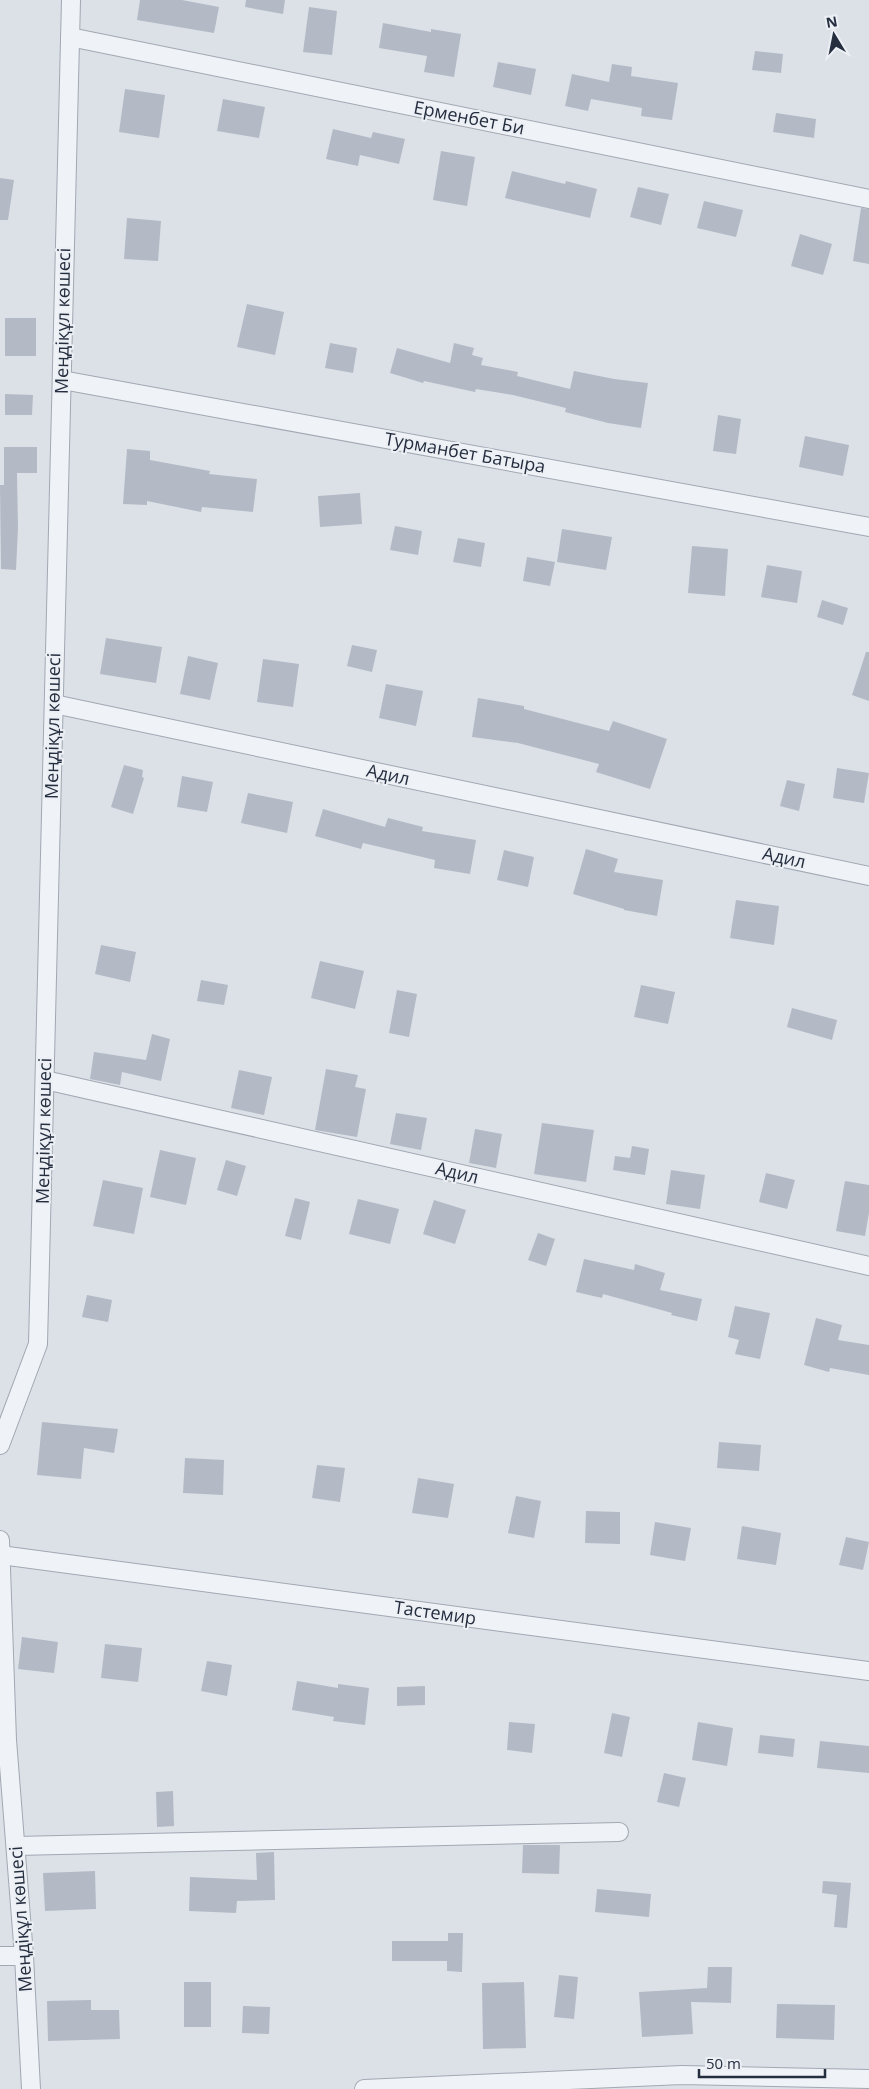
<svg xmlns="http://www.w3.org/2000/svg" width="869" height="2089" font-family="'Open Sans',sans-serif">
  <rect width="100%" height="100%" fill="#dce1e8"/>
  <!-- building -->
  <g fill="#b3bac5">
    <polygon points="140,0 182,0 219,7 214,33 137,20"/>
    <polygon points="246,0 285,0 283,14 245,7"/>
    <polygon points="309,7 337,11 332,55 303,52"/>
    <polygon points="383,23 431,32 431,29 461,34 454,77 424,72 427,56 379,48"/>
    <polygon points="755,51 783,54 781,73 752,70"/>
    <polygon points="498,62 536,69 531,95 493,87"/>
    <polygon points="612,64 632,67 631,76 678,83 672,120 641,116 642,108 591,99 588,111 565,106 572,74 609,82"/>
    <polygon points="125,89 165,95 159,138 119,132"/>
    <polygon points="223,99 265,107 259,138 217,131"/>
    <polygon points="776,113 816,119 814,138 773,132"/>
    <polygon points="333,129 371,138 373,132 405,139 399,164 360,155 358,166 326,159"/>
    <polygon points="441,151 475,157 467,206 433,200"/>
    <polygon points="512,171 565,184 566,181 597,189 590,218 505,198"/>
    <polygon points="0,178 14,180 8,220 0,220"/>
    <polygon points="638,187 669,194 661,225 630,217"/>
    <polygon points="704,201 743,210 736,237 697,228"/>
    <polygon points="861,208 869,209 869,264 853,261"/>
    <polygon points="127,218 161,221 158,261 124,259"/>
    <polygon points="800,234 832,244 823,275 791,266"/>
    <polygon points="247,304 284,312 275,355 237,347"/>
    <rect x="5" y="318" width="31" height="38"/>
    <polygon points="330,343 357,348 353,373 325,368"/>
    <polygon points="454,343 474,348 472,355 483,358 481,365 518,372 517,376 570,389 574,371 614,379 648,383 641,428 608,423 565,412 566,408 513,395 476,389 475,392 424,381 423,383 390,373 397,348 450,363"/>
    <polygon points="5,394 33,395 32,415 5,415"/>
    <polygon points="718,415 741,419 736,454 713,451"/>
    <polygon points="805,436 849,445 843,476 799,467"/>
    <polygon points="4,447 37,447 37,473 17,473 18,528 16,570 1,569 0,485 4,485"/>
    <polygon points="127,449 150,451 150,460 210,471 209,474 257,479 253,512 202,507 201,512 147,501 147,505 123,504"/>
    <polygon points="360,493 362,524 320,527 318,496"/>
    <polygon points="395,526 422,531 418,555 390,550"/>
    <polygon points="562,529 612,537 606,570 557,562"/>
    <polygon points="458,538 485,543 481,567 453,562"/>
    <polygon points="692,546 728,549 725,596 688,593"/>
    <polygon points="527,557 555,562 550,586 523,581"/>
    <polygon points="767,565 802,571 797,603 761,597"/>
    <polygon points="822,600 848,608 843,625 817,617"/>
    <polygon points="106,638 162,647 156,683 100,674"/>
    <polygon points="352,645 377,650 372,672 347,666"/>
    <polygon points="866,652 869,652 869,701 852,695"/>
    <polygon points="188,656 218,663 210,700 180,694"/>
    <polygon points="263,659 299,664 293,707 257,702"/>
    <polygon points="386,684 423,691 416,726 379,718"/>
    <polygon points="478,698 524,706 524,709 609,731 613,721 667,739 650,789 596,772 599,764 518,743 472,737"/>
    <polygon points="124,765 143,770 142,777 144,778 133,814 111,807"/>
    <polygon points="837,768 869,773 864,803 833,798"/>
    <polygon points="182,776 213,782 207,812 177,807"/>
    <polygon points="787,780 805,784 799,811 780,806"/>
    <polygon points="248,793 293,802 287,833 241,823"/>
    <polygon points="323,809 385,827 388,818 423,827 422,831 476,840 470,874 434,868 435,860 363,843 361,849 315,836"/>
    <polygon points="586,849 618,859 614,872 663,880 657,916 624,910 624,909 573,894"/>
    <polygon points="504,850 534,857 528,887 497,880"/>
    <polygon points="736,900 779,906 774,945 730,938"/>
    <polygon points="101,945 136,952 130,982 95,974"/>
    <polygon points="320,961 364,971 355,1009 311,998"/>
    <polygon points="201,980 228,985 224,1005 197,1001"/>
    <polygon points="641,985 675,992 668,1024 634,1017"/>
    <polygon points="397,990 417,994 409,1037 389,1033"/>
    <polygon points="792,1008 837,1020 832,1040 787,1027"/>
    <polygon points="152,1034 170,1039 161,1081 122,1072 120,1085 90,1079 94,1052 146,1060"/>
    <polygon points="326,1069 358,1075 355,1087 366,1089 357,1137 315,1130"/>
    <polygon points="239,1070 272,1077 264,1115 231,1108"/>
    <polygon points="396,1113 427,1118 421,1150 390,1144"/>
    <polygon points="542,1123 594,1130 586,1182 534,1174"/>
    <polygon points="475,1129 502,1134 496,1168 469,1163"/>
    <polygon points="632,1146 649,1149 645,1175 613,1170 615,1156 630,1158"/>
    <polygon points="160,1150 196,1158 186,1205 150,1197"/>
    <polygon points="226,1160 246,1166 237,1196 217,1190"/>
    <polygon points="671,1170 705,1175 700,1209 666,1204"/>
    <polygon points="766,1173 795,1180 787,1209 759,1202"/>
    <polygon points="103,1180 143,1188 134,1234 93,1226"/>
    <polygon points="845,1181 869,1185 869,1213 865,1236 836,1231"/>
    <polygon points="295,1198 310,1202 301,1240 285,1236"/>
    <polygon points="358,1199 399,1209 390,1244 349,1234"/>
    <polygon points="434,1200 466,1210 455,1244 423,1234"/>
    <polygon points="538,1233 555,1239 546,1266 528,1260"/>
    <polygon points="584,1259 634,1270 635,1264 665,1273 660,1290 702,1299 697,1321 671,1315 672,1313 603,1294 602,1298 576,1292"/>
    <polygon points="87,1295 112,1300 108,1322 82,1317"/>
    <polygon points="735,1306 770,1313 760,1359 735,1354 739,1340 728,1337"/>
    <polygon points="816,1318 842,1325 838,1340 869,1345 869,1375 830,1368 829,1372 804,1365"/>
    <polygon points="42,1422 118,1429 114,1453 84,1448 81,1479 37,1475"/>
    <polygon points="719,1442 761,1445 759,1471 717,1468"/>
    <polygon points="185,1458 224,1460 223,1495 183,1493"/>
    <polygon points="317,1465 345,1468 340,1502 312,1498"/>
    <polygon points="418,1478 454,1484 448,1518 412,1513"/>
    <polygon points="516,1496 541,1501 534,1538 508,1533"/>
    <polygon points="586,1511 620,1512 620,1544 585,1543"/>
    <polygon points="655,1522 691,1528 685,1561 650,1555"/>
    <polygon points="742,1526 781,1533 776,1565 737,1559"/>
    <polygon points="846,1537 869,1542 863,1570 839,1565"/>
    <polygon points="22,1637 58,1642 54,1673 18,1669"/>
    <polygon points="105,1644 142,1648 138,1682 101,1678"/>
    <polygon points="207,1661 232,1665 227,1696 201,1691"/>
    <polygon points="297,1681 338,1688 338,1684 369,1688 365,1725 333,1721 334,1717 292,1710"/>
    <polygon points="425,1686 425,1705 397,1706 397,1687"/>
    <polygon points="612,1713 630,1717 622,1757 604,1753"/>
    <polygon points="509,1722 535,1724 532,1753 507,1750"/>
    <polygon points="698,1722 733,1728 727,1766 692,1760"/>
    <polygon points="760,1735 795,1739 793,1757 758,1753"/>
    <polygon points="820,1741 869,1746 869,1773 817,1768"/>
    <polygon points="664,1773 686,1778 679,1807 657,1802"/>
    <polygon points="173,1791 174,1826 157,1827 156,1792"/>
    <polygon points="523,1845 560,1845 559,1874 522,1873"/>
    <polygon points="274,1852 275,1900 237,1901 236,1913 189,1911 190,1877 257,1880 256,1853"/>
    <polygon points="95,1871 96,1909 45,1911 43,1873"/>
    <polygon points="823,1881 851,1883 847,1928 834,1927 837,1895 822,1893"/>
    <polygon points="597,1889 651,1894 649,1917 595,1912"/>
    <polygon points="448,1933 463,1933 462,1972 447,1971 447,1961 392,1961 392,1941 448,1941"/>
    <polygon points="708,1967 732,1967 731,2003 691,2002 693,2034 642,2037 639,1992 707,1988"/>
    <polygon points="559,1975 578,1977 574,2019 554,2017"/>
    <rect x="184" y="1982" width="27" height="45"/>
    <polygon points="524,1982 526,2048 483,2049 482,1983"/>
    <polygon points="91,2000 91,2010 119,2010 120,2039 48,2041 47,2001"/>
    <polygon points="777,2004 835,2005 834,2040 776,2038"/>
    <polygon points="243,2006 270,2007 269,2034 242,2033"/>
  </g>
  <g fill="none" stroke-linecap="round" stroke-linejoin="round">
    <!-- minor casing -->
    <g stroke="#a1a8b2" stroke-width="20">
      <g id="minor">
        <polyline points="70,37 869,199"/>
        <polyline points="62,380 869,527"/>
        <polyline points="54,704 869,876"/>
        <polyline points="45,1080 869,1266"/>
        <polyline points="0,1445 38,1344 71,0"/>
        <polyline points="0,1540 7,1740 24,1956 31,2089"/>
        <polyline points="0,1555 869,1671"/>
        <polyline points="16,1846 619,1832"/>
        <polyline points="0,1956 24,1956"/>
        <polyline points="364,2089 682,2075 869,2079"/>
      </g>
    </g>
    <!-- minor -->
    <use href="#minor" stroke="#eff2f6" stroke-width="18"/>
  </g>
  <g text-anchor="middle" stroke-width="4" stroke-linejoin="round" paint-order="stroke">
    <!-- street labels -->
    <g font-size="18" fill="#252e3f" stroke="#ecf0f5">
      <text transform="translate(469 118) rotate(11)" y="6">Ерменбет Би</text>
      <text transform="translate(63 321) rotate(-89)" y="6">Меңдіқұл көшесі</text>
      <text transform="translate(465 453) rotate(10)" y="6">Турманбет Батыра</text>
      <text transform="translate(53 726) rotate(-89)" y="6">Меңдіқұл көшесі</text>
      <text transform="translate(388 775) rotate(12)" y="6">Адил</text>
      <text transform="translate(784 858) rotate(12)" y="6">Адил</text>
      <text transform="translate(44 1131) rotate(-89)" y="6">Меңдіқұл көшесі</text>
      <text transform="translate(457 1173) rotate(13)" y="6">Адил</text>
      <text transform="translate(435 1613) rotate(8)" y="6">Тастемир</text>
      <text transform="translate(21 1919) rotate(-94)" y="6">Меңдіқұл көшесі</text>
    </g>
  </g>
  <!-- north arrow -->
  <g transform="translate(834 35) rotate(350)" stroke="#ecf0f5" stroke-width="4" paint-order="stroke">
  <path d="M0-4L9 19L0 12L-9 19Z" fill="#252e3f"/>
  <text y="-8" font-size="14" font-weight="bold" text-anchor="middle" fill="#252e3f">N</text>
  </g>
  <!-- scale -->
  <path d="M699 2069v8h126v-8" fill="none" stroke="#252e3f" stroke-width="2.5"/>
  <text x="706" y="2069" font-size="15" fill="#252e3f" stroke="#ecf0f5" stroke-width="4" paint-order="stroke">50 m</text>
</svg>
